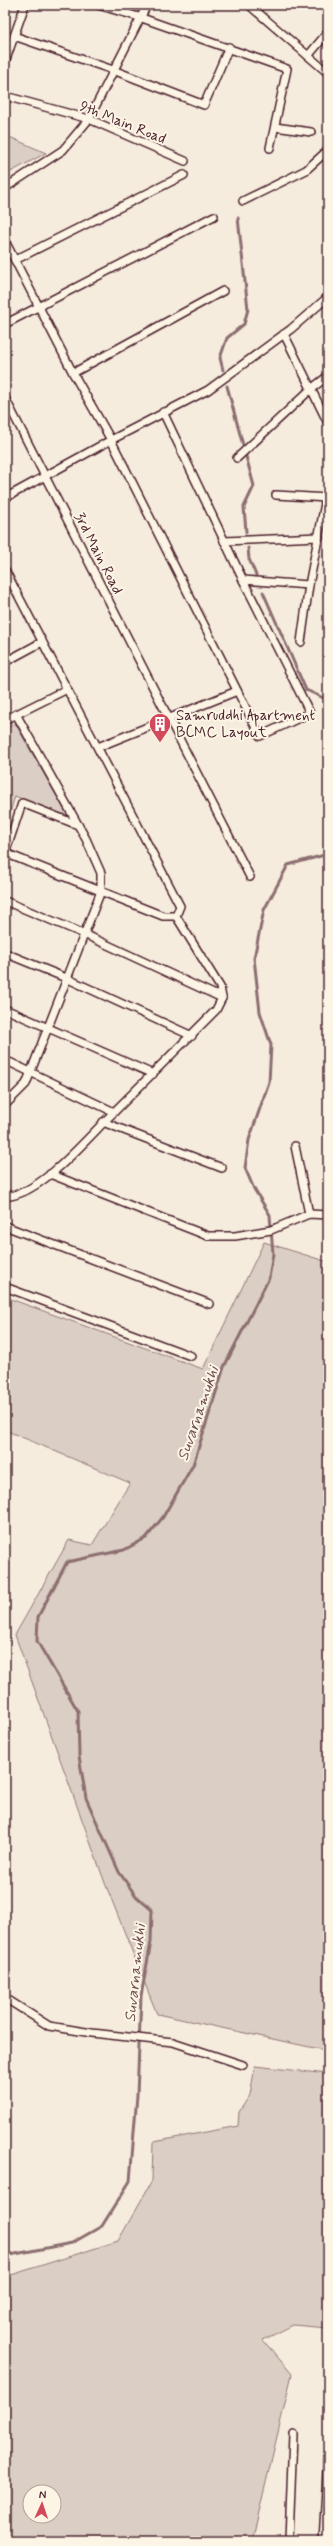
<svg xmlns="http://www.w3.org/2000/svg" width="333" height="2546" font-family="Mynerve,sans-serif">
  <rect width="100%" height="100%" fill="#f5ecde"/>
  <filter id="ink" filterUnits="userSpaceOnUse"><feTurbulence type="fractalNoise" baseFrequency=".025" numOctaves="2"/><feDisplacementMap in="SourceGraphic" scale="8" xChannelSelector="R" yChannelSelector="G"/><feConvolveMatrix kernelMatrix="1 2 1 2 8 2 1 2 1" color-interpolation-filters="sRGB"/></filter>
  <g filter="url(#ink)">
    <!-- green -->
    <g fill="#dbcec4" stroke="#927678" fill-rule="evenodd">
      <polygon points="5,135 46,153 5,175"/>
      <polygon points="15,723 69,818 15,796 5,829 5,729"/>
      <polygon points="264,1242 328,1262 328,2051 157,2014 105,1883 15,1635 69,1540 92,1545 130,1483 5,1430 5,1297 203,1369"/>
      <path d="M 255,2066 L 328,2074 L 328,2328 L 293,2325 L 263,2340 L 292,2374 L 252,2541 L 5,2541 L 5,2277 L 118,2241 L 152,2181 L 153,2142 L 238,2126 L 239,2112 L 250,2095 ZM 30,2492 L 54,2492 L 54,2516 L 30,2516 Z"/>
    </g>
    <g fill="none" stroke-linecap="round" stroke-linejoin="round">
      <!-- stream -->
      <g stroke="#8c6e70" stroke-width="3">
        <polyline points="223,370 220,358 227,338 244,324 248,309 238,218"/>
        <polyline points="227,386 254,486 244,507 246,532"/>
        <polyline points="248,548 249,559 256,575"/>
        <polyline points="263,592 306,690 328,700"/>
        <polyline points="5,2256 72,2243 102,2226 130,2181 137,2095 141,1996 151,1942 152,1910 136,1896 119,1872 86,1798 79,1756 78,1711 37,1641 38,1617 67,1562 124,1550 146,1538 163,1517 193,1465 224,1367 269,1278 273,1254 270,1215 254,1189 245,1168 249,1140 269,1082 271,1045 260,1012 254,958 264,910 288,865 328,854"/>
      </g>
      <!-- minor casing -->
      <g stroke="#4a1f2b" stroke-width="10">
        <g id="minor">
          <polyline points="98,5 139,17 287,69 270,148"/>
          <polyline points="249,5 328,73"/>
          <polyline points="14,36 113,70 204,105 229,47"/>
          <polyline points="308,56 328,32"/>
          <polyline points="5,62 25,5"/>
          <polyline points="5,96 89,119 185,161"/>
          <polyline points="275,127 311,132"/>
          <polyline points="5,188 63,150 89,119 147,5"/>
          <polyline points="243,201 306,170 328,150"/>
          <polyline points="5,241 73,373 111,440 260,736 310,713 243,580 163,412"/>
          <polyline points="15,260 184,175"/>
          <polyline points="5,324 214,216"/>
          <polyline points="284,334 328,423"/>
          <polyline points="73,373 223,291"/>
          <polyline points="5,398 250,877"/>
          <polyline points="237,458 311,389 328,376"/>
          <polyline points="276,495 328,498"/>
          <polyline points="5,498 111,440 208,390 291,329 328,297"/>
          <polyline points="224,541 319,537"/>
          <polyline points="5,570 180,906 176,916 220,987 222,998 216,1010 114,1112 5,1060"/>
          <polyline points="243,580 309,585 326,498"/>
          <polyline points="301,642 309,585"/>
          <polyline points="5,662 42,642"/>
          <polyline points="5,720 67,689"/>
          <polyline points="98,747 237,691"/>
          <polyline points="5,853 163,916 176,916"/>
          <polyline points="5,854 22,803 78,825"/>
          <polyline points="5,901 84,934 222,998"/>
          <polyline points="5,953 66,978 192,1036"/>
          <polyline points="5,1009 153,1074"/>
          <polyline points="5,1105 26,1084 101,891 101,873 86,839 16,714"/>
          <polyline points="103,1122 222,1168"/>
          <polyline points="295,1146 309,1214"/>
          <polyline points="50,1174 208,1236 235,1236 271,1230 309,1214 328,1215"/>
          <path d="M 5,1193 L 10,1196 C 45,1190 88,1137 114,1112"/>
          <polyline points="5,1226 210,1304"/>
          <polyline points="5,1287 191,1356"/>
          <polyline points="5,1998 49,2026 92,2033 173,2042 243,2065"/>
          <polyline points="289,2541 293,2434"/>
          <polyline points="323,2541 328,2453"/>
        </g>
      </g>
      <!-- minor -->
      <use href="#minor" stroke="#fcf5e5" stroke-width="7"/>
    </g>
  </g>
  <!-- icons -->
  <defs>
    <g id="building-pin" transform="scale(1.15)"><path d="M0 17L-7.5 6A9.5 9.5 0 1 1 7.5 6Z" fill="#d1495b" stroke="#fcf5e5"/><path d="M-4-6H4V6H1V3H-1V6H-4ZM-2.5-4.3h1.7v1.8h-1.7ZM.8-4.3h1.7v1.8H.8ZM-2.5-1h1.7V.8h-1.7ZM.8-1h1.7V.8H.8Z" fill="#fff"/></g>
  </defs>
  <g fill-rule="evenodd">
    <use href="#building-pin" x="160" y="724"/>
  </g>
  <g text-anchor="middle" stroke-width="4" stroke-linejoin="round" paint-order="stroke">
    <!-- street labels -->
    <g font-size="15" fill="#4a1f2b" stroke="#fcf5e5">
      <text transform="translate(123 122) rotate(22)" y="5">9th Main Road</text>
      <text transform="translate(99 553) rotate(63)" y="5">3rd Main Road</text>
    </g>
    <!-- poi labels -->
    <g font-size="15" fill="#4a1f2b" stroke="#fcf5e5" text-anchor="start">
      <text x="176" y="720">Samruddhi Apartment<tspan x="176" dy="17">BCMC Layout</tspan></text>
    </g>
    <!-- water labels -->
    <g font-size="16" font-style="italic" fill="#704d53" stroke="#fcf5e5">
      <text transform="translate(197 1413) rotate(-71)" y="6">Suvarnamukhi</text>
      <text transform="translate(134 1973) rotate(-84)" y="6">Suvarnamukhi</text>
    </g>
  </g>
  <!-- margin -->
  <rect width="333" height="2546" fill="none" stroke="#fcf5e5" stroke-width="20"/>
  <rect x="10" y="10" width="313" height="2526" fill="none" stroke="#4a1f2b" stroke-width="1.5" filter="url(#ink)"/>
  <!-- north arrow -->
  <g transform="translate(42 2504) rotate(3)"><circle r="19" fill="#fcf5e5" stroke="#b59f9b"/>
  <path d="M0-3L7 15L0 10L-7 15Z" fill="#d1495b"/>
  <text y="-6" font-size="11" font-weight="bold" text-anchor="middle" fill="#4a1f2b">N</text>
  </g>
</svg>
